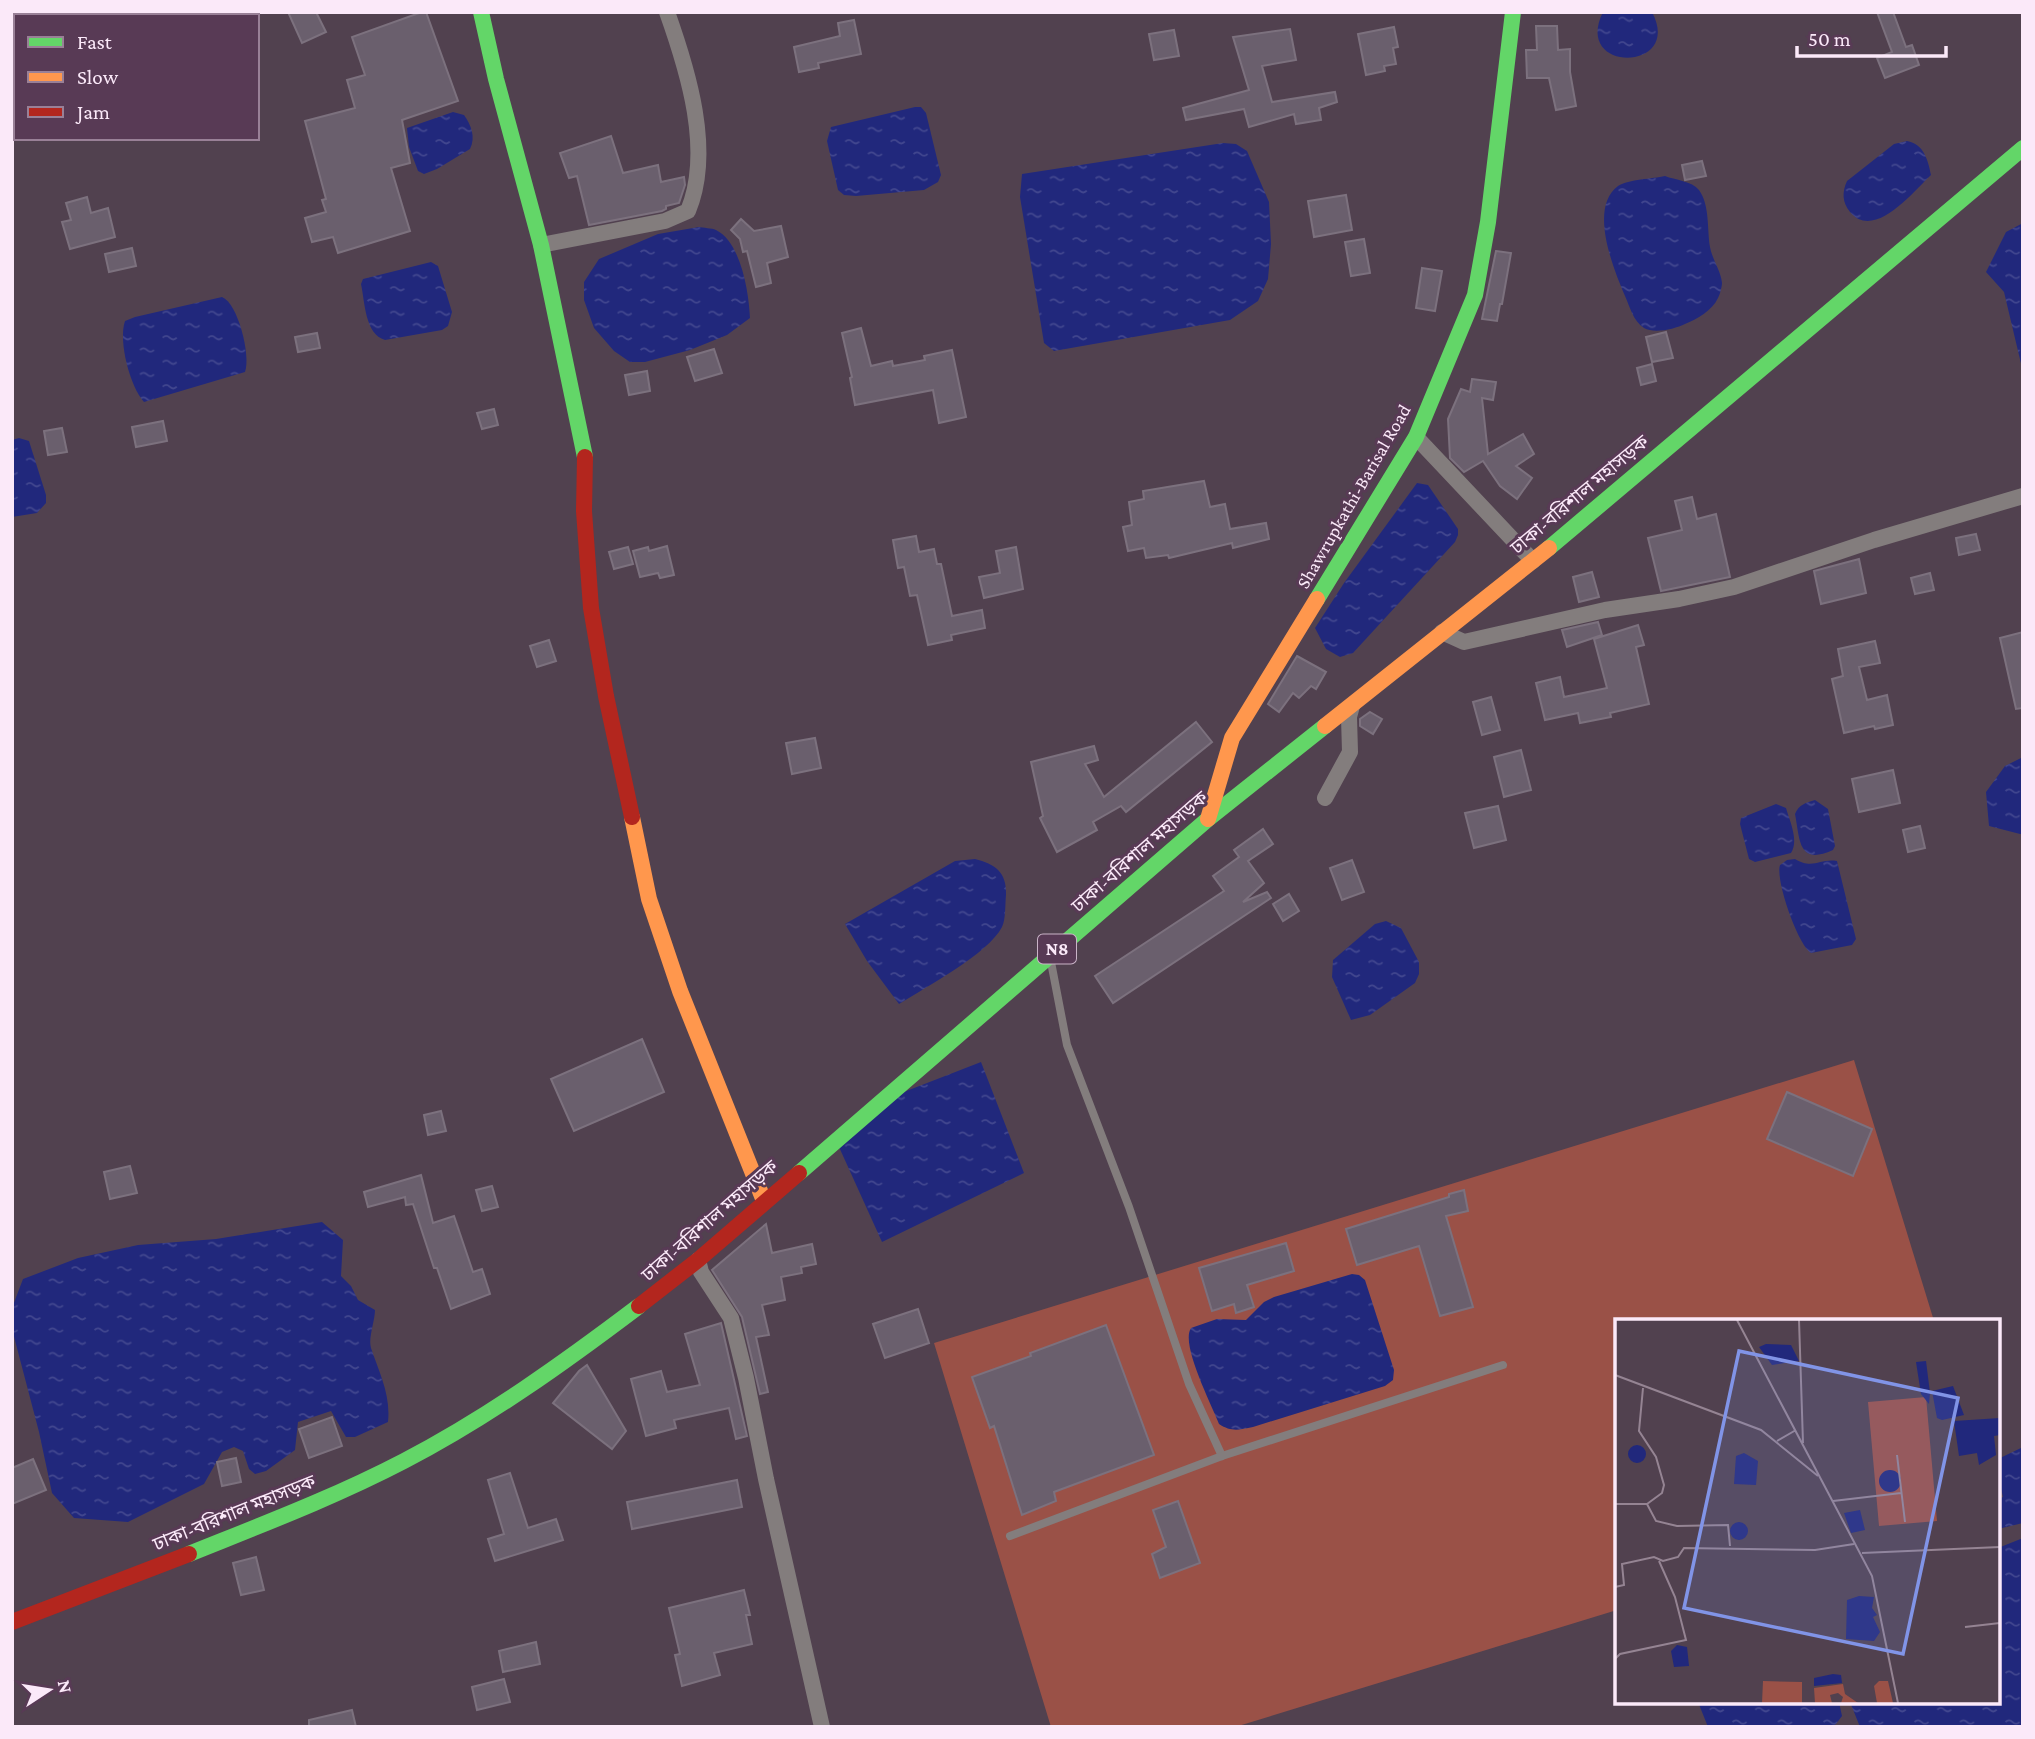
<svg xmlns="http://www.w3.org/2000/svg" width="2035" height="1739" font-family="'Crimson Pro','Noto Sans Bengali',serif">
  <defs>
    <pattern id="water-ripples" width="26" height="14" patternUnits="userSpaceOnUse" patternTransform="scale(1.75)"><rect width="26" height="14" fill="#21287c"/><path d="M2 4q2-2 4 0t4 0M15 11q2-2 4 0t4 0" fill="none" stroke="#42478f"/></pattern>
  </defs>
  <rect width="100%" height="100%" fill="#51414f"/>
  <!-- garden -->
  <polygon fill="#9a5147" points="1854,1060 1934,1321 1617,1321 1617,1610 1235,1727 1051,1727 934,1343"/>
  <!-- water -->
  <g fill="url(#water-ripples)">
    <path d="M 1603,12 L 1652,12 C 1684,72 1572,74 1603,12 Z"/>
    <polygon points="915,107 921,107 926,113 941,175 938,182 924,190 856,196 844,195 838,190 827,141 831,127"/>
    <path d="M 453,112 L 464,115 C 471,125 476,137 470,149 L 437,169 L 424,174 L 418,171 L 409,147 L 407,128 Z"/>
    <path d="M 1907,141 C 1924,144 1928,160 1931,175 C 1913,192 1874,241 1850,212 C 1842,202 1842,192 1847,181 L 1894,144 Z"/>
    <polygon points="1223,143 1236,144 1247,151 1269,202 1271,244 1268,279 1258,301 1230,320 1054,351 1044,343 1020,197 1022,174"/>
    <path d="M 1665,176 C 1675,180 1692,181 1699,190 C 1710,205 1707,229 1710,247 C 1712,259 1721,271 1722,283 C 1722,286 1720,295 1718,298 C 1712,311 1697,319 1685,324 C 1675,329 1654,334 1644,328 C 1633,321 1630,307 1625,296 C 1614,270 1588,208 1618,186 C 1629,179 1652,179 1665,176 Z"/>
    <polygon points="2023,223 2023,372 2004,292 1986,272 2006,232"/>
    <path d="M 699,227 C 703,228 712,228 716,230 C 741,242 749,293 750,318 L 727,335 L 690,350 L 645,362 L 630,362 L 614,351 L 594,328 L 584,300 L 584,282 L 599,259 L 658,234 Z"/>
    <path d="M 431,262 L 438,266 L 452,312 L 448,326 L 442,330 L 385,340 C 365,334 365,303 361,284 L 363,279 Z"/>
    <path d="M 222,297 C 238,303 251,356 245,372 L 144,402 C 130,387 118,341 125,321 L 135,317 Z"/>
    <polygon points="19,438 29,441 46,495 46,503 37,513 12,517 12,440"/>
    <polygon points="1417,483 1428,485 1458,529 1458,535 1455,542 1353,653 1340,657 1326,649 1315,628 1344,583"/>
    <polygon points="2023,757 2023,834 2020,834 1989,826 1986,792 2005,766"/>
    <path d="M 1815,800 L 1828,809 L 1835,846 L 1833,850 C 1798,866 1800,840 1795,814 C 1799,804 1806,803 1815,800 Z"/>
    <path d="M 1776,804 L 1786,808 C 1790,822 1799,840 1791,853 L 1755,862 L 1749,859 L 1740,824 L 1741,818 Z"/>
    <path d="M 975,859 C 995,864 1007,872 1006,895 C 1005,904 1006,919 1002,927 C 988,954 926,987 899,1004 L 867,961 L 845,924 L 955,861 Z"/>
    <path d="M 1795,859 C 1813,870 1820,858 1837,861 L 1856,939 L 1852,945 L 1811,953 C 1798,945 1775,880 1780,865 L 1787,860 Z"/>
    <polygon points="1386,921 1401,928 1419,962 1419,974 1415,983 1370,1015 1351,1020 1332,977 1333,960 1375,924"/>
    <polygon points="981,1062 1024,1173 882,1242 839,1147 873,1104"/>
    <path d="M 322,1222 L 343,1240 L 341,1276 L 351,1286 L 358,1300 L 375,1310 C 375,1321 368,1338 371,1348 C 379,1372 391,1395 388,1422 L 355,1437 L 346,1437 L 331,1411 L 298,1422 L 295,1450 L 266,1471 L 255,1474 L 249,1469 L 243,1451 L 234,1447 L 222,1452 L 204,1484 L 128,1522 L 74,1518 L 52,1493 L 39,1432 L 12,1329 L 12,1308 L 23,1279 L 78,1258 L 138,1245 L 216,1239 Z"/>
    <path d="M 1352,1274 L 1359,1275 L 1365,1280 L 1394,1370 L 1393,1380 L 1385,1386 L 1253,1427 C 1239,1430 1231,1432 1219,1424 C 1212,1405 1180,1344 1191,1328 L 1217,1319 L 1246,1320 L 1264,1302 L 1274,1297 Z"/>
    <polygon points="2023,1447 2023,1523 1998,1529 1998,1499 2003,1497 1998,1476 1998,1459"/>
    <polygon points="2023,1538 2023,1727 1860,1727 1850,1702 1998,1702 1998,1548"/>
    <polygon points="1698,1702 1839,1702 1842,1716 1836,1724 1831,1727 1708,1727"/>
  </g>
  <!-- building -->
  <g fill="#6a5f6d" stroke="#7c717e" stroke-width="2">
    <polygon points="288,12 316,12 326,32 302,43"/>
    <polygon points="422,12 426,12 458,101 402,120 410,163 391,168 410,231 338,253 333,237 312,242 305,218 326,212 322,200 326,199 305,121 355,108 347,80 365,75 352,37"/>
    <polygon points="1877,12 1893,12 1906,47 1912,45 1919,65 1885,78 1877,58 1892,52"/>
    <polygon points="854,20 861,54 818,63 819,68 799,72 794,47 840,36 838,23"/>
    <polygon points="1536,26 1557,26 1558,50 1570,49 1570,72 1576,106 1556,110 1549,78 1527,78 1526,50 1537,50"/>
    <polygon points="1394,27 1398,47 1393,48 1396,64 1384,66 1385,71 1366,75 1358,34"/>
    <polygon points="1290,29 1296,60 1262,66 1272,102 1335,92 1337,102 1319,108 1321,120 1296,124 1294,114 1249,127 1244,109 1186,120 1183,108 1249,90 1233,37"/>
    <polygon points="1174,30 1179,56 1154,60 1149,34"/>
    <polygon points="611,136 623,173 658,165 661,182 684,177 685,185 679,203 666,206 666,209 662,211 589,225 577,176 569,178 560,153"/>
    <polygon points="1702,161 1706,176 1685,180 1682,165"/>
    <polygon points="1346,195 1352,230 1314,237 1308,201"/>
    <polygon points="87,197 91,213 108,208 115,237 70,249 62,222 71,220 66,203"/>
    <polygon points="741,219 754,231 781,226 788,257 767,263 771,283 756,287 747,251 743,252 740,239 731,230"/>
    <polygon points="1364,239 1370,273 1351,276 1345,242"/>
    <polygon points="132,248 136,266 109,272 105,254"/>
    <polygon points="1496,251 1511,253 1502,304 1500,304 1497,321 1482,319"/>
    <polygon points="1422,268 1442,271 1435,311 1416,308"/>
    <polygon points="861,328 871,366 892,361 893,366 925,360 924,356 952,350 966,417 939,423 933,390 855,405 850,378 852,377 842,333"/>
    <polygon points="1666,332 1673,358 1652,362 1646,337"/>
    <polygon points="317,333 320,348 298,352 295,337"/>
    <polygon points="714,349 722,373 695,381 687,357"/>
    <polygon points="1652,364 1656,381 1641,385 1637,368"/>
    <polygon points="647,371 650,391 629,395 625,375"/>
    <polygon points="1472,379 1496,382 1493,400 1482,398 1488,454 1523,434 1534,454 1516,466 1532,478 1517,499 1500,486 1483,461 1464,472 1450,458 1448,419 1461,389 1470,392"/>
    <polygon points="494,409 498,425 482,429 477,413"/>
    <polygon points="163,421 167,441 136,447 132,427"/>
    <polygon points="62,428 67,452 48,455 44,431"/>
    <polygon points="1204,481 1210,507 1225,504 1230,529 1266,523 1269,539 1233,548 1232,543 1169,558 1168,555 1146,558 1144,548 1128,551 1123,527 1132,525 1129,502 1144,499 1143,491"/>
    <polygon points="1692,497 1697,519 1716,514 1730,577 1661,591 1648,538 1682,530 1675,501"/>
    <polygon points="1976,534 1980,550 1959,555 1956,538"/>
    <polygon points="916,536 919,552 934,549 937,564 941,564 952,616 982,610 985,628 951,635 952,640 928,645 917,595 910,596 904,567 898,568 893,540"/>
    <polygon points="667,546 674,575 660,578 658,573 640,577 633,551 648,547 649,551"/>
    <polygon points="628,547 633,564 614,569 609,552"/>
    <polygon points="1016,547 1023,589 984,598 979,577 1000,573 996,551"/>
    <polygon points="1859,559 1866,593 1821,604 1814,571"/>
    <polygon points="1592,572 1599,597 1579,602 1573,577"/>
    <polygon points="1930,573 1934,590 1915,594 1911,578"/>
    <polygon points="1598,622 1602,635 1567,647 1562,630"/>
    <polygon points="1638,625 1644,645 1636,647 1649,704 1610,713 1611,717 1580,723 1578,713 1545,720 1536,683 1560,677 1564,697 1607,688 1594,639"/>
    <polygon points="2023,632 2023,708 2016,709 2000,638"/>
    <polygon points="549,640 556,661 537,667 530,646"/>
    <polygon points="1875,641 1880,663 1859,667 1867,700 1887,695 1893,725 1875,729 1874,726 1844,733 1832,679 1843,676 1838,649"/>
    <polygon points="1297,656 1326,672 1316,689 1311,686 1299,698 1293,693 1279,712 1268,704"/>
    <polygon points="1491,697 1500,730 1482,735 1473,702"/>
    <polygon points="1370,712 1382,719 1373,734 1360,726 1360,719"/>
    <polygon points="1196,722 1212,742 1126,812 1121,806 1093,822 1097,830 1057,852 1040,818 1043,816 1031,762 1094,746 1098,760 1085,764 1104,797"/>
    <polygon points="815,738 821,768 792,774 786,743"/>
    <polygon points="1521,750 1531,790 1504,797 1494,757"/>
    <polygon points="1893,770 1900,803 1859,812 1852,779"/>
    <polygon points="1498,806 1506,840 1474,848 1465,813"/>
    <polygon points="1920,826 1925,848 1908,852 1903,830"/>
    <polygon points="1263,829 1273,844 1248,861 1264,883 1243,902 1267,892 1271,898 1113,1003 1095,976 1224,891 1213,876 1239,857 1234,850"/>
    <polygon points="1352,860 1364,892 1342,900 1330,868"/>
    <polygon points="1289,894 1299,911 1283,921 1273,904"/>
    <polygon points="642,1039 664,1092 574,1131 551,1079"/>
    <polygon points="1787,1092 1872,1129 1853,1176 1767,1139"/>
    <polygon points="441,1111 446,1131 428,1135 424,1115"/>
    <polygon points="130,1166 137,1193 110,1199 104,1172"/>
    <polygon points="421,1175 433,1223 454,1216 473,1272 482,1269 490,1294 451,1309 437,1268 434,1268 413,1204 406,1205 405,1197 368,1207 364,1192"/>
    <polygon points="492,1186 498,1207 482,1211 476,1190"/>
    <polygon points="1464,1190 1468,1211 1446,1216 1473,1307 1440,1316 1419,1246 1357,1265 1346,1229 1449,1197 1449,1194"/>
    <polygon points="766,1224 772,1253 812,1244 816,1264 801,1267 802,1273 781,1277 785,1300 762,1305 769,1335 756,1337 768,1392 760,1394 742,1317 712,1270"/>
    <polygon points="1286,1243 1294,1271 1247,1285 1254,1307 1236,1313 1234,1304 1212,1311 1199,1268"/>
    <polygon points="918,1309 929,1343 885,1358 873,1324"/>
    <polygon points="721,1323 747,1436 736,1439 729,1408 674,1420 676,1428 646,1436 631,1379 661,1371 667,1392 700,1385 685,1334"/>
    <polygon points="1106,1325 1154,1455 1054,1492 1056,1501 1022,1515 994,1426 990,1428 972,1377 1031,1356 1030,1353"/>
    <polygon points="587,1365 626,1431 612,1449 553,1403 579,1371"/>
    <polygon points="332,1417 342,1446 309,1458 299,1429"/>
    <polygon points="236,1458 241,1482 222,1486 217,1462"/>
    <polygon points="33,1459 46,1490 12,1504 12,1468"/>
    <polygon points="510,1473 528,1528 556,1519 563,1540 495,1561 488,1539 504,1534 488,1480"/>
    <polygon points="737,1480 742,1507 632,1529 627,1502"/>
    <polygon points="1178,1501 1200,1563 1160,1578 1152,1554 1166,1547 1153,1510"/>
    <polygon points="256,1557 264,1590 241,1595 233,1563"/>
    <polygon points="744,1590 750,1615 746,1615 752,1644 714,1653 720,1675 682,1686 675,1655 680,1654 669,1608"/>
    <polygon points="536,1642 540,1664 503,1672 499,1651"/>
    <polygon points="504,1679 510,1702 477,1710 472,1687"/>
    <polygon points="352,1710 356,1727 309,1727 309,1720"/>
  </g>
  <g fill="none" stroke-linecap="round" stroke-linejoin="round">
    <!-- lane -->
    <g stroke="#837d7d" stroke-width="8">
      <polyline points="1051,962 1067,1045 1129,1207 1189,1384 1222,1456"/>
      <polyline points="1010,1536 1222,1456 1503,1365"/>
    </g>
    <!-- street -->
    <g stroke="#837d7d" stroke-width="16">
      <path d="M 541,245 L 665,221 L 688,211 C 713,151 688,71 667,12"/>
      <polyline points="1416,437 1533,561"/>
      <polyline points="1442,632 1464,642 1605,610 1679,599 1734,587 1874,540 2023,496"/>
      <polyline points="1325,798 1350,752 1349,717 1352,706"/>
      <polyline points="698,1260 701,1272 731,1318 746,1378 766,1479 822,1727"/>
    </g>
    <!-- fast -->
    <g stroke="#63d668" stroke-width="16">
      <polyline points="481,12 496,79 541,245 585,457"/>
      <polyline points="1549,548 2023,148"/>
      <polyline points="1317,599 1416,437 1475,295 1488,222 1513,12"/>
      <polyline points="799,1173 1208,819 1325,726"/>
      <path d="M 189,1554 C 261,1525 335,1497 404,1461 C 487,1418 565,1362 639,1306"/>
    </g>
    <!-- slow -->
    <g stroke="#ff974d" stroke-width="16">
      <polyline points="1325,726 1549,548"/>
      <polyline points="632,817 649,899 680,991 764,1201"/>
      <polyline points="1208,819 1232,738 1317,599"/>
    </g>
    <!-- jam -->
    <g stroke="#b3261e" stroke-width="16">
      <polyline points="585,457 584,511 591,608 606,696 632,817"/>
      <polyline points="639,1306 698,1260 799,1173"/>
      <polyline points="12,1622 189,1554"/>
    </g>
  </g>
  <g text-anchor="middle" stroke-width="6" stroke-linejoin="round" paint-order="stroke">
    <!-- shield labels -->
    <rect fill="#583a55" stroke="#cab4c8" stroke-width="2" x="1038" y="934.5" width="38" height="29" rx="5"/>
    <g font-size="18" font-weight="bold" fill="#fbe9f9">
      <text x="1057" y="955">N8</text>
    </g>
    <!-- street labels -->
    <g font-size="19" fill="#fbe9f9" stroke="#583a55">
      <text transform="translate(1579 494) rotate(-40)" y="7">ঢাকা-বরিশাল মহাসড়ক</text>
      <text transform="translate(1353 496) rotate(-60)" y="7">Shawrupkathi-Barisal Road</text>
      <text transform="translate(1139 851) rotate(-41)" y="7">ঢাকা-বরিশাল মহাসড়ক</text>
      <text transform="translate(709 1220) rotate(-41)" y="7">ঢাকা-বরিশাল মহাসড়ক</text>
      <text transform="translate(234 1512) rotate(-22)" y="7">ঢাকা-বরিশাল মহাসড়ক</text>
    </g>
  </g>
  <!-- overview -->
  <g transform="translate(1615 1319)">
    <rect width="385" height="385" fill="#51414f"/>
    <path d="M 148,362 L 187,363 L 187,384 L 147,384 ZM 264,362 L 273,362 L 278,384 L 262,384 L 259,367 ZM 228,365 L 230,375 L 243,384 L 226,384 L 228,378 L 223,374 L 215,376 L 217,384 L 200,384 L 199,369 Z" fill="#9a5147"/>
    <path d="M 311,78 L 322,202 L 264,207 L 253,83 Z" fill="#9a5147"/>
    <path d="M 151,25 L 176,26 L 184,42 L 157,46 L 144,28 ZM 311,42 L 315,74 L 314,85 L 306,75 L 301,43 ZM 338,67 L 349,96 L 327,101 L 322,99 L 317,72 ZM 385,99 L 385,116 L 379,117 L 381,136 L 364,146 L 362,134 L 344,137 L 339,102 ZM13 135a9 9 0 1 1 18 0a9 9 0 1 1-18 0ZM 129,134 L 143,142 L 141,166 L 119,165 L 121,137 ZM264 162a11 11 0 1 1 22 0a11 11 0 1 1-22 0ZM 245,191 L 250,211 L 236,214 L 229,194 ZM115 212a9 9 0 1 1 18 0a9 9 0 1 1-18 0ZM 244,277 L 259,278 L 257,289 L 262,296 L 258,298 L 265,313 L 259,322 L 231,320 L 232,281 ZM 62,326 L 72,328 L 74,347 L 59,348 L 56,332 ZM 218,355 L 226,356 L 227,364 L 199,367 L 199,359 Z" fill="#21287c"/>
    <path fill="none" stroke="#958493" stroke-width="2" d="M 122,1 L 257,257 L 283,384M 184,1 L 188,124M 0,56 L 146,111 L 203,157M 28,69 L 24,112 L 41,138 L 49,166 L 47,174 L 32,185M 162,122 L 181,111M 282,136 L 290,203M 218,182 L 286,174M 0,185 L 32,185 L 41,202 L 62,207 L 113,206 L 115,227M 247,234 L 385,228M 0,268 L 9,266 L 7,245 L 39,238 L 48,242 L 63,238 L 69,229 L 200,231 L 239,225M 350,308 L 385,304M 0,340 L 5,335 L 71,321 L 60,278 L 44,242"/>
    <path fill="#8194e7" fill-opacity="0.15" stroke="#8194e7" stroke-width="3.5" d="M 124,32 L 343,79 L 288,335 L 69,289 Z"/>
    <rect width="385" height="385" fill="none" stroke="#fbe9f9" stroke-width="3.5"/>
  </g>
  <!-- border -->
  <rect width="2035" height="1739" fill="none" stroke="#fbe9f9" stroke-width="28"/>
  <!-- legend -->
  <rect x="14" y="14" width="245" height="126" fill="#583a55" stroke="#998097" stroke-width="2"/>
  <rect x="28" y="37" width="35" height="10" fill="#63d668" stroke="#998097" stroke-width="2"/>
  <text x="77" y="49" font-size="21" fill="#fbe9f9">Fast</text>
  <rect x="28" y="72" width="35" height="10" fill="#ff974d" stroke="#998097" stroke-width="2"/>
  <text x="77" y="84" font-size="21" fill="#fbe9f9">Slow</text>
  <rect x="28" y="107" width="35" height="10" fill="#b3261e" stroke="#998097" stroke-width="2"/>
  <text x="77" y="119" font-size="21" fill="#fbe9f9">Jam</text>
  <!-- north arrow -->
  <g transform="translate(49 1690) rotate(78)" stroke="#583a55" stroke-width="5" paint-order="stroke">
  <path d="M0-5L12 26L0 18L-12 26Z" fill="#fbe9f9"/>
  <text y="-10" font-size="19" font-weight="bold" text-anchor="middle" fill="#fbe9f9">N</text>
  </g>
  <!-- scale -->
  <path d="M1797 46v10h149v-10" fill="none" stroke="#fbe9f9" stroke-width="3.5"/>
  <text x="1808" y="46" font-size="21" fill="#fbe9f9" stroke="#583a55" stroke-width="5" paint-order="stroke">50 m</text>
</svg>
